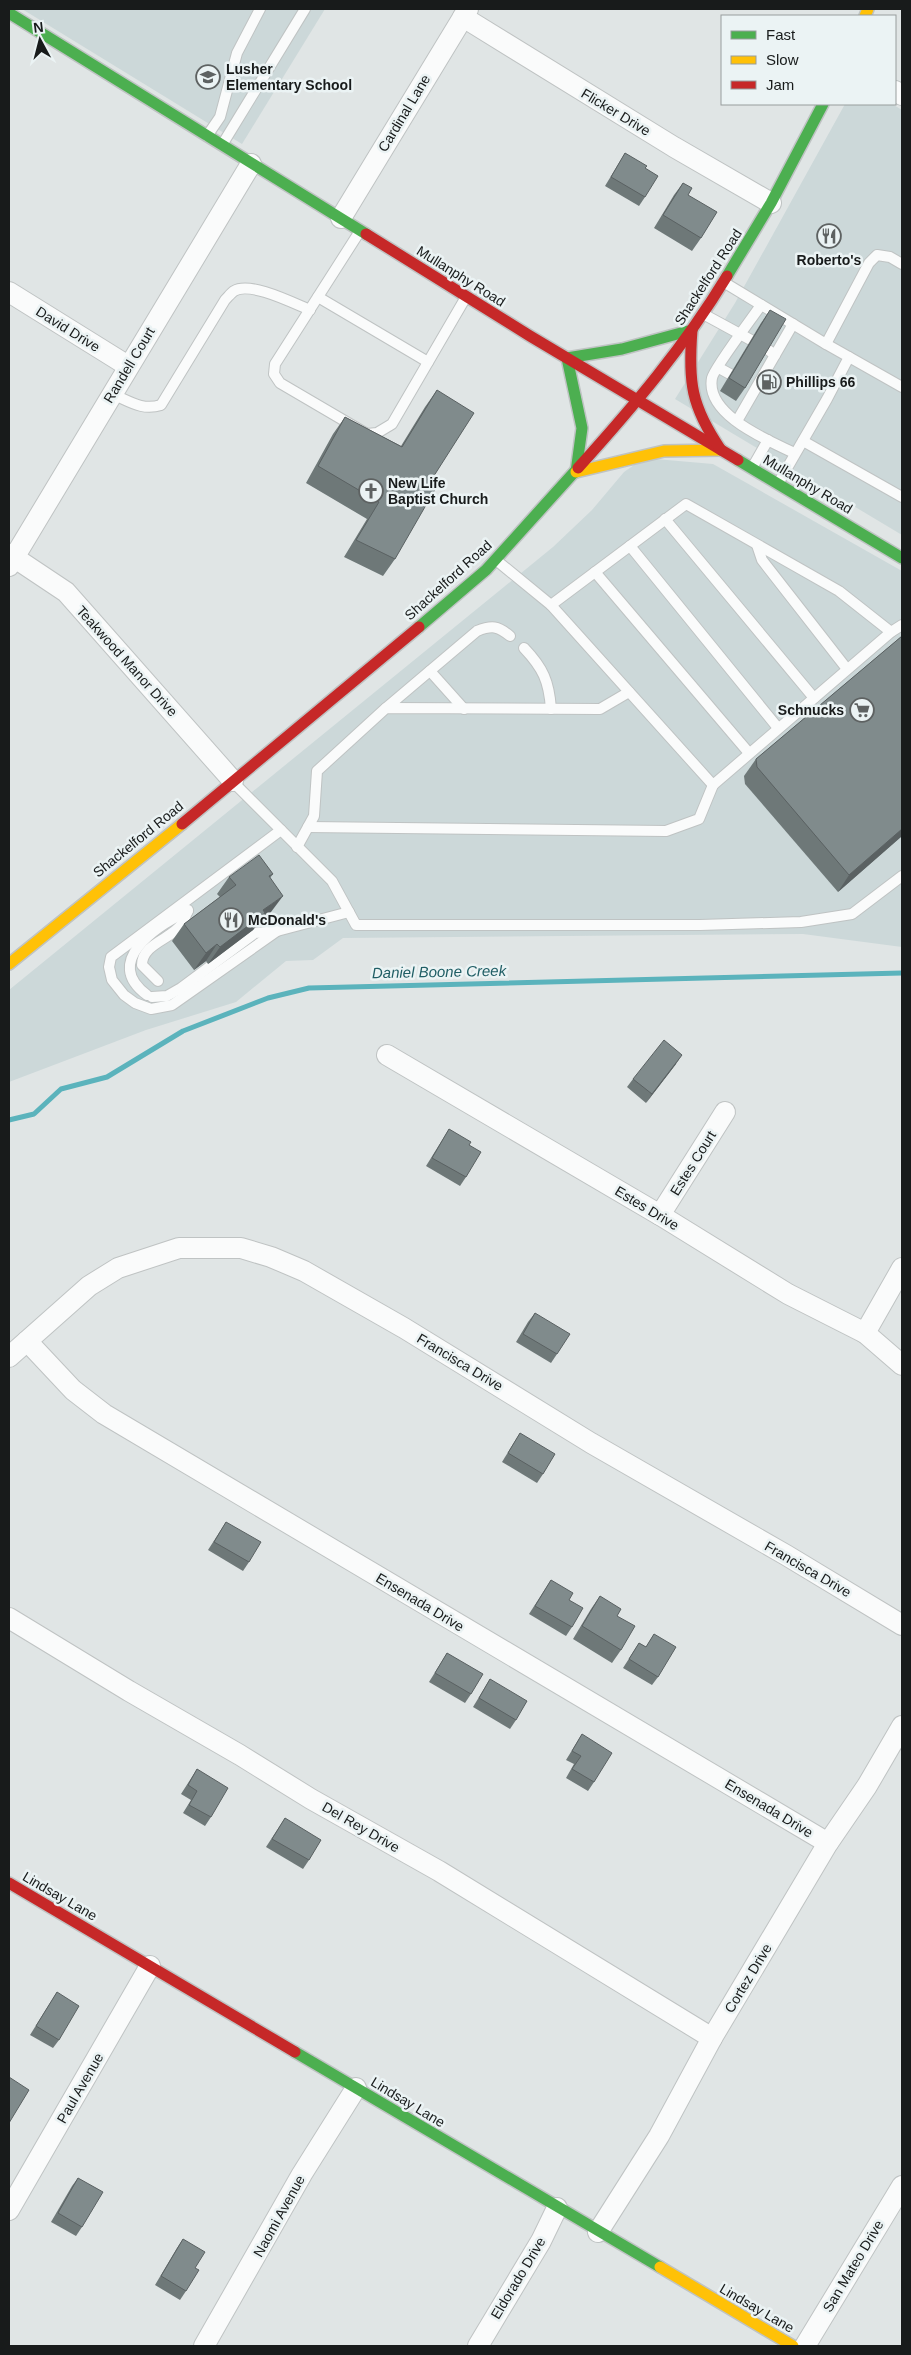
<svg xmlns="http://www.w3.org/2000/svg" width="911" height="2355" font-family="Arial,sans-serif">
  <rect width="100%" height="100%" fill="#e0e5e5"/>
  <!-- built -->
  <g fill="#ccd8d9">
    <polygon points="22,9 325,9 242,144"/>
    <polygon points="845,104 892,104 902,110 902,535 675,399 735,303"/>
    <polygon points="644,458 713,464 902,571 902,947 803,934 343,938 313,960 286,961 236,1002 146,1030 9,1082 9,990 553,547 592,510 624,472"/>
  </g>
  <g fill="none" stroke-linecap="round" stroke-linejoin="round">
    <!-- stream -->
    <polyline stroke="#5bb3bc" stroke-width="5" points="9,1120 34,1114 61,1089 107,1077 183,1031 268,998 309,988 902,973"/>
    <!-- lane casing -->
    <g stroke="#bfc3c3" stroke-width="12">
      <g id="lane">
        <polyline points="207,136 220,117 237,53 260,9"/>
        <polyline points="222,145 305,9"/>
        <polyline points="360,231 275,364 274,374 280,383 367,434 377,433 392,424 466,297"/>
        <polyline points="725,283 826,344 869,263 877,255 890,257 902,264"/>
        <polyline points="318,297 428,362"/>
        <path d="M 761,305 C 753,317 714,368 712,378 C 705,415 768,440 794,453"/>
        <polyline points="705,315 751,340"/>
        <polyline points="767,349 775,355 793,324"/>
        <polyline points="849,357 902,387"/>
        <polyline points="719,368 730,374"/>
        <path d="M 112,394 C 129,401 142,411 161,405 L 225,300 C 228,297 231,293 234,291 C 250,281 293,303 310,310"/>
        <polyline points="737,421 775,355"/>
        <polyline points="803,441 902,497"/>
        <polyline points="752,468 768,440"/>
        <polyline points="779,482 827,399 849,357 826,344"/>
        <polyline points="665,519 814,698"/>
        <polyline points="757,545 762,560 847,669"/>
        <polyline points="630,546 778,728"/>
        <polyline points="496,560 551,605 686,504 839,591 891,632"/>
        <polyline points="595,572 749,753"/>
        <polyline points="551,605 713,785 891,632 902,625"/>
        <path d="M 524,648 C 543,668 549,681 551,709"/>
        <polyline points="430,671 464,709"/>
        <path d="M 386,708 L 477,631 C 492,625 498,626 510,636"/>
        <polyline points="235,784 332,881 356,925 700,925 801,922 852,914 902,876"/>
        <polyline points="308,827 666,831 699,819 713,785"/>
        <polyline points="297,847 314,816 317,771 386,708 600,709 629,692"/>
        <polyline points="277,931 172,1005 151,1009 135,1003 124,995 112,980 109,967 111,957 281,830"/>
        <path d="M 158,981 L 142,965 C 142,944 171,939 181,925 C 184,921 186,915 188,910"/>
        <path d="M 147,995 C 102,962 156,926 188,911"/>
        <polyline points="152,997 167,996 181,988 255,933 277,931 349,912"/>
      </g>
    </g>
    <!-- street casing -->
    <g stroke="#bfc3c3" stroke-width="22">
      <g id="street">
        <polyline points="463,17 674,147 771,203"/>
        <polyline points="895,91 902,95"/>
        <polyline points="341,218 468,9"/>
        <polyline points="9,292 128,366"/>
        <polyline points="9,554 66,592 233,781"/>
        <polyline points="9,566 251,164"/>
        <polyline points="387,1055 660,1215 788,1294 865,1333 902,1365"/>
        <polyline points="660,1215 725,1112"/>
        <polyline points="865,1333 902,1268"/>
        <polyline points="27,1341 73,1390 104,1414 828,1843"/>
        <polyline points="9,1357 89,1286 118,1268 179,1248 241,1248 271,1257 304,1271 404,1328 591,1443 786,1555 902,1625"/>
        <polyline points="9,1618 129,1691 240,1755 311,1799 439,1871 712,2038"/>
        <polyline points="9,2210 150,1966"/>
        <polyline points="598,2232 659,2136 712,2038 828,1843 867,1786 902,1726"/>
        <polyline points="204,2346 302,2174 356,2088"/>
        <polyline points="478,2346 541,2241 557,2208"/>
        <polyline points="805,2346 902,2186"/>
      </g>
    </g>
    <!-- fast casing -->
    <g stroke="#bfc3c3" stroke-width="14">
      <g id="fast">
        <polyline points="9,13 366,234"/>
        <polyline points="727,276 771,203 823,104"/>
        <polyline points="738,460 902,558"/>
        <polyline points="576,472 582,428 567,358 622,349 692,330"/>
        <polyline points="419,627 486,570 578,468"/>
        <polyline points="295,2052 660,2267"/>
      </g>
    </g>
    <!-- slow casing -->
    <g stroke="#bfc3c3" stroke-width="14">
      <g id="slow">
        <polyline points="865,16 868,9"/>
        <polyline points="576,472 664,451 721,450"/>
        <polyline points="9,964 182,824"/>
        <polyline points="660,2267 793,2346"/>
      </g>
    </g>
    <!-- jam casing -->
    <g stroke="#bfc3c3" stroke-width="14">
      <g id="jam">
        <polyline points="366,234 530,336 738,460"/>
        <path d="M 692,330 C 688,382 691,406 721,450"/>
        <path d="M 578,468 C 634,406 684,347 727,276"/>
        <polyline points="182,824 419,627"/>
        <polyline points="9,1883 295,2052"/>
      </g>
    </g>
    <!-- lane -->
    <use href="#lane" stroke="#fafbfb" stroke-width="10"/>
    <!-- street -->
    <use href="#street" stroke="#fafbfb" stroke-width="20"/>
    <!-- fast -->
    <use href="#fast" stroke="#4caf50" stroke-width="11"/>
    <!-- slow -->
    <use href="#slow" stroke="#ffc107" stroke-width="11"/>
    <!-- jam -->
    <use href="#jam" stroke="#c62828" stroke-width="11"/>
  </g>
  <!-- wall -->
  <g fill="#6e7878">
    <polygon points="625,153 645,168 645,197 639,206 605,186"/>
    <polygon points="683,183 688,195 701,238 692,251 654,228 674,195"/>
    <polygon points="770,310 745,388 736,401 720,391 761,323"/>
    <polygon points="437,390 430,482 395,559 383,576 344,557 367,519 306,483 333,434 345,417 401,446 425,407"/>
    <polygon points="902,636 902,836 838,892 745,784 744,776 756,759"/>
    <polygon points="273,874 270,878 271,912 260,921 253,930 208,964 206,961 194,970 172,941 184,924 220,897 217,894 229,877"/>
    <polygon points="676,1064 646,1103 627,1087 633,1079"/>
    <polygon points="449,1129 469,1145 466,1177 460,1186 426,1166"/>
    <polygon points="535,1313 557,1354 551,1363 516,1342 528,1322"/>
    <polygon points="520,1433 543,1474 537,1483 502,1462"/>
    <polygon points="226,1522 249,1562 243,1571 208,1550"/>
    <polygon points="551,1580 569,1600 572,1627 566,1636 529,1614"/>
    <polygon points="600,1596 617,1616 621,1650 612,1663 573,1639 591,1609"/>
    <polygon points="654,1634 658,1677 652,1685 623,1668 639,1643 646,1647"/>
    <polygon points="447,1653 471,1694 465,1703 429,1682"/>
    <polygon points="490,1679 516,1720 510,1729 473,1707"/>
    <polygon points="582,1734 594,1782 588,1791 566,1778 574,1764 566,1760"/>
    <polygon points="197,1769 211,1817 205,1826 183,1813 191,1800 181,1794"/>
    <polygon points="285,1818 309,1860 303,1869 266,1847"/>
    <polygon points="57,1992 59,2040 53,2048 30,2035"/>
    <polygon points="78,2178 82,2227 76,2236 51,2222 72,2186"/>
    <polygon points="183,2239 186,2291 180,2300 155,2285 177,2248"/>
  </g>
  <!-- shaded-wall -->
  <g fill="#5a6162">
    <polygon points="902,829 902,836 838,892 849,875"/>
    <polygon points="283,896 271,912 260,921 253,930 208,964 220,947 263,910"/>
    <polygon points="217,944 206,961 194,970 206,953"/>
    <polygon points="682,1055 676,1064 646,1103 652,1094"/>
  </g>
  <!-- building -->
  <g fill="#808b8c" stroke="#5a6162">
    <polygon points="625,153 647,166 645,168 658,176 645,197 611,177"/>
    <polygon points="683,183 692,188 688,195 717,212 701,238 663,215"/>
    <polygon points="770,310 786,319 745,388 729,378"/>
    <polygon points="437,390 474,413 430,482 437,486 395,559 356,540 379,502 318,466 345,417 402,447"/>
    <polygon points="902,636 902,829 849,875 757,767 756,759"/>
    <polygon points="259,855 273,874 269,876 283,896 263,910 265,913 220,947 217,944 206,953 184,924 236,885 229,877"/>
    <polygon points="664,1040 682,1055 652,1094 633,1079"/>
    <polygon points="449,1129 471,1142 469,1145 481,1152 466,1177 432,1158"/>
    <polygon points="535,1313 570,1334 557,1354 523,1334"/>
    <polygon points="520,1433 555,1454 543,1474 508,1453"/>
    <polygon points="226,1522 261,1542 249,1562 214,1542"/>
    <polygon points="551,1580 573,1593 569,1600 583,1608 572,1627 535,1606"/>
    <polygon points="600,1596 621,1609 617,1616 635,1626 621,1650 582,1626"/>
    <polygon points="654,1634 676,1647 658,1677 629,1659 639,1643 646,1647"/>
    <polygon points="447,1653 483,1674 471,1694 435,1673"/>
    <polygon points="490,1679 527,1701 516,1720 479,1698"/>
    <polygon points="582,1734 612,1753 594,1782 572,1769 581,1756 572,1751"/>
    <polygon points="197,1769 228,1788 211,1817 189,1805 197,1791 188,1785"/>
    <polygon points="285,1818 321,1840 309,1860 272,1839"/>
    <polygon points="57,1992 79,2006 59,2040 36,2026"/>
    <polygon points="9,2077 29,2090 9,2123"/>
    <polygon points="78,2178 103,2192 82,2227 58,2213"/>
    <polygon points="183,2239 205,2252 195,2268 199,2270 186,2291 161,2276"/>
  </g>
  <!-- icons -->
  <defs>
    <g id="school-ring" transform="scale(1.25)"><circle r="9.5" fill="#ebf3f4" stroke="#5e6262" stroke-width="1.5"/><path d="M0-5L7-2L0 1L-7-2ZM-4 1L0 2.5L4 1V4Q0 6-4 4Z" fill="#5e6262"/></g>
    <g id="restaurant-ring" transform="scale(1.25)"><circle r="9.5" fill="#ebf3f4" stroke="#5e6262" stroke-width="1.5"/><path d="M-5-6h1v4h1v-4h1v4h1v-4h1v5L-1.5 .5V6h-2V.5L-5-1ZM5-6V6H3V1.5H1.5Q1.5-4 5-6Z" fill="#5e6262"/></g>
    <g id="fuel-ring" transform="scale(1.25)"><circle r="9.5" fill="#ebf3f4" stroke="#5e6262" stroke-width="1.5"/><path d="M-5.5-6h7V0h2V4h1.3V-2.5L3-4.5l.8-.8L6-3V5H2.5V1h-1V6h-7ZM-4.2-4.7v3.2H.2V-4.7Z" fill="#5e6262"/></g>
    <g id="church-ring" transform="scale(1.25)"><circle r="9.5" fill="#ebf3f4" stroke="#5e6262" stroke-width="1.5"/><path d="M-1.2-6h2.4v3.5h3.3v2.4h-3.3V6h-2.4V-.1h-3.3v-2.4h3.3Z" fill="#5e6262"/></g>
    <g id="supermarket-ring" transform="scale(1.25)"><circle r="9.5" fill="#ebf3f4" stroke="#5e6262" stroke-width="1.5"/><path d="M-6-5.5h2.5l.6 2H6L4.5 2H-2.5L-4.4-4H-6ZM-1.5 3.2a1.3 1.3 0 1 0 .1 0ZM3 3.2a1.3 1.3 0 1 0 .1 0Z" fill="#5e6262"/></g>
  </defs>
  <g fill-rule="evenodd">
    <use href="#school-ring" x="208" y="77"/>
    <use href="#restaurant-ring" x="829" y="236"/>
    <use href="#fuel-ring" x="769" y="382"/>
    <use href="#church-ring" x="371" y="491"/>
    <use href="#supermarket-ring" x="862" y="710"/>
    <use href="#restaurant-ring" x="231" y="920"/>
  </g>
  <g text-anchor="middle" stroke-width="5" stroke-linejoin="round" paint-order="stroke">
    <!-- poi labels -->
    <g font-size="14" font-weight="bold" fill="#181b1b" stroke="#ebf3f4" text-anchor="start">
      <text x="226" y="74">Lusher<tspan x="226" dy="16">Elementary School</tspan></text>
      <text x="829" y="265" text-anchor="middle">Roberto's</text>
      <text x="786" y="387">Phillips 66</text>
      <text x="388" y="488">New Life<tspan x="388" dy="16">Baptist Church</tspan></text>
      <text x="844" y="715" text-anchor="end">Schnucks</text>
      <text x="248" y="925">McDonald's</text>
    </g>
    <!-- street labels -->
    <g font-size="14" fill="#181b1b" stroke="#ebf3f4">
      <text transform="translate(616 112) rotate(31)" y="5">Flicker Drive</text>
      <text transform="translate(404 113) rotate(-59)" y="5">Cardinal Lane</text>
      <text transform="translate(461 276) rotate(32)" y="5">Mullanphy Road</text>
      <text transform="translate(708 277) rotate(-57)" y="5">Shackelford Road</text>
      <text transform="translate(68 329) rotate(32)" y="5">David Drive</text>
      <text transform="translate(129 365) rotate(-59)" y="5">Randell Court</text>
      <text transform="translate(808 484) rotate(31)" y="5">Mullanphy Road</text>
      <text transform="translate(448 580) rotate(-42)" y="5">Shackelford Road</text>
      <text transform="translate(127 661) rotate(48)" y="5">Teakwood Manor Drive</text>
      <text transform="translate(138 839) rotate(-39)" y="5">Shackelford Road</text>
      <text transform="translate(693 1163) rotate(-58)" y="5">Estes Court</text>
      <text transform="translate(647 1208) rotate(31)" y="5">Estes Drive</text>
      <text transform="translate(460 1362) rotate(31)" y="5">Francisca Drive</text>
      <text transform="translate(808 1569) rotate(30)" y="5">Francisca Drive</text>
      <text transform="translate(420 1602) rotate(31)" y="5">Ensenada Drive</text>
      <text transform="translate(769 1808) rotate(31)" y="5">Ensenada Drive</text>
      <text transform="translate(361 1827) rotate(30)" y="5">Del Rey Drive</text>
      <text transform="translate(60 1896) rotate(30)" y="5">Lindsay Lane</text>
      <text transform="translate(748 1978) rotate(-59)" y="5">Cortez Drive</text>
      <text transform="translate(80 2088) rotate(-60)" y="5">Paul Avenue</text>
      <text transform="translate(408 2102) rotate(31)" y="5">Lindsay Lane</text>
      <text transform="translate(279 2216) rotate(-61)" y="5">Naomi Avenue</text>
      <text transform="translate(853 2266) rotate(-59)" y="5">San Mateo Drive</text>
      <text transform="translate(518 2278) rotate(-59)" y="5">Eldorado Drive</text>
      <text transform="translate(757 2308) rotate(30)" y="5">Lindsay Lane</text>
    </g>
    <!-- water labels -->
    <g font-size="15" font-style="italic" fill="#205e65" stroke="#ebf3f4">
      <text transform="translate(439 972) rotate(-1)" y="5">Daniel Boone Creek</text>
    </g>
  </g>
  <!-- border -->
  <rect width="911" height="2355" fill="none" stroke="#181b1b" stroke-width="20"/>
  <!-- legend -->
  <rect x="721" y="15" width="175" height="90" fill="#ebf3f4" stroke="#979d9d"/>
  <rect x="731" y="31" width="25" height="8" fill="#4caf50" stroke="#979d9d"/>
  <text x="766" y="40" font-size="15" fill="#181b1b">Fast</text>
  <rect x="731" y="56" width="25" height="8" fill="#ffc107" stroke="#979d9d"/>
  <text x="766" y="65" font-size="15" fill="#181b1b">Slow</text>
  <rect x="731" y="81" width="25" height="8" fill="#c62828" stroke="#979d9d"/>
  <text x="766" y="90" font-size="15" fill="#181b1b">Jam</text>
  <!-- north arrow -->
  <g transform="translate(40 40) rotate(353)" stroke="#ebf3f4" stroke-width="4" paint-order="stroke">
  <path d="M0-4L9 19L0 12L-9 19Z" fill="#181b1b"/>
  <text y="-8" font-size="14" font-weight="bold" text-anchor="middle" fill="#181b1b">N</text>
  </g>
</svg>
